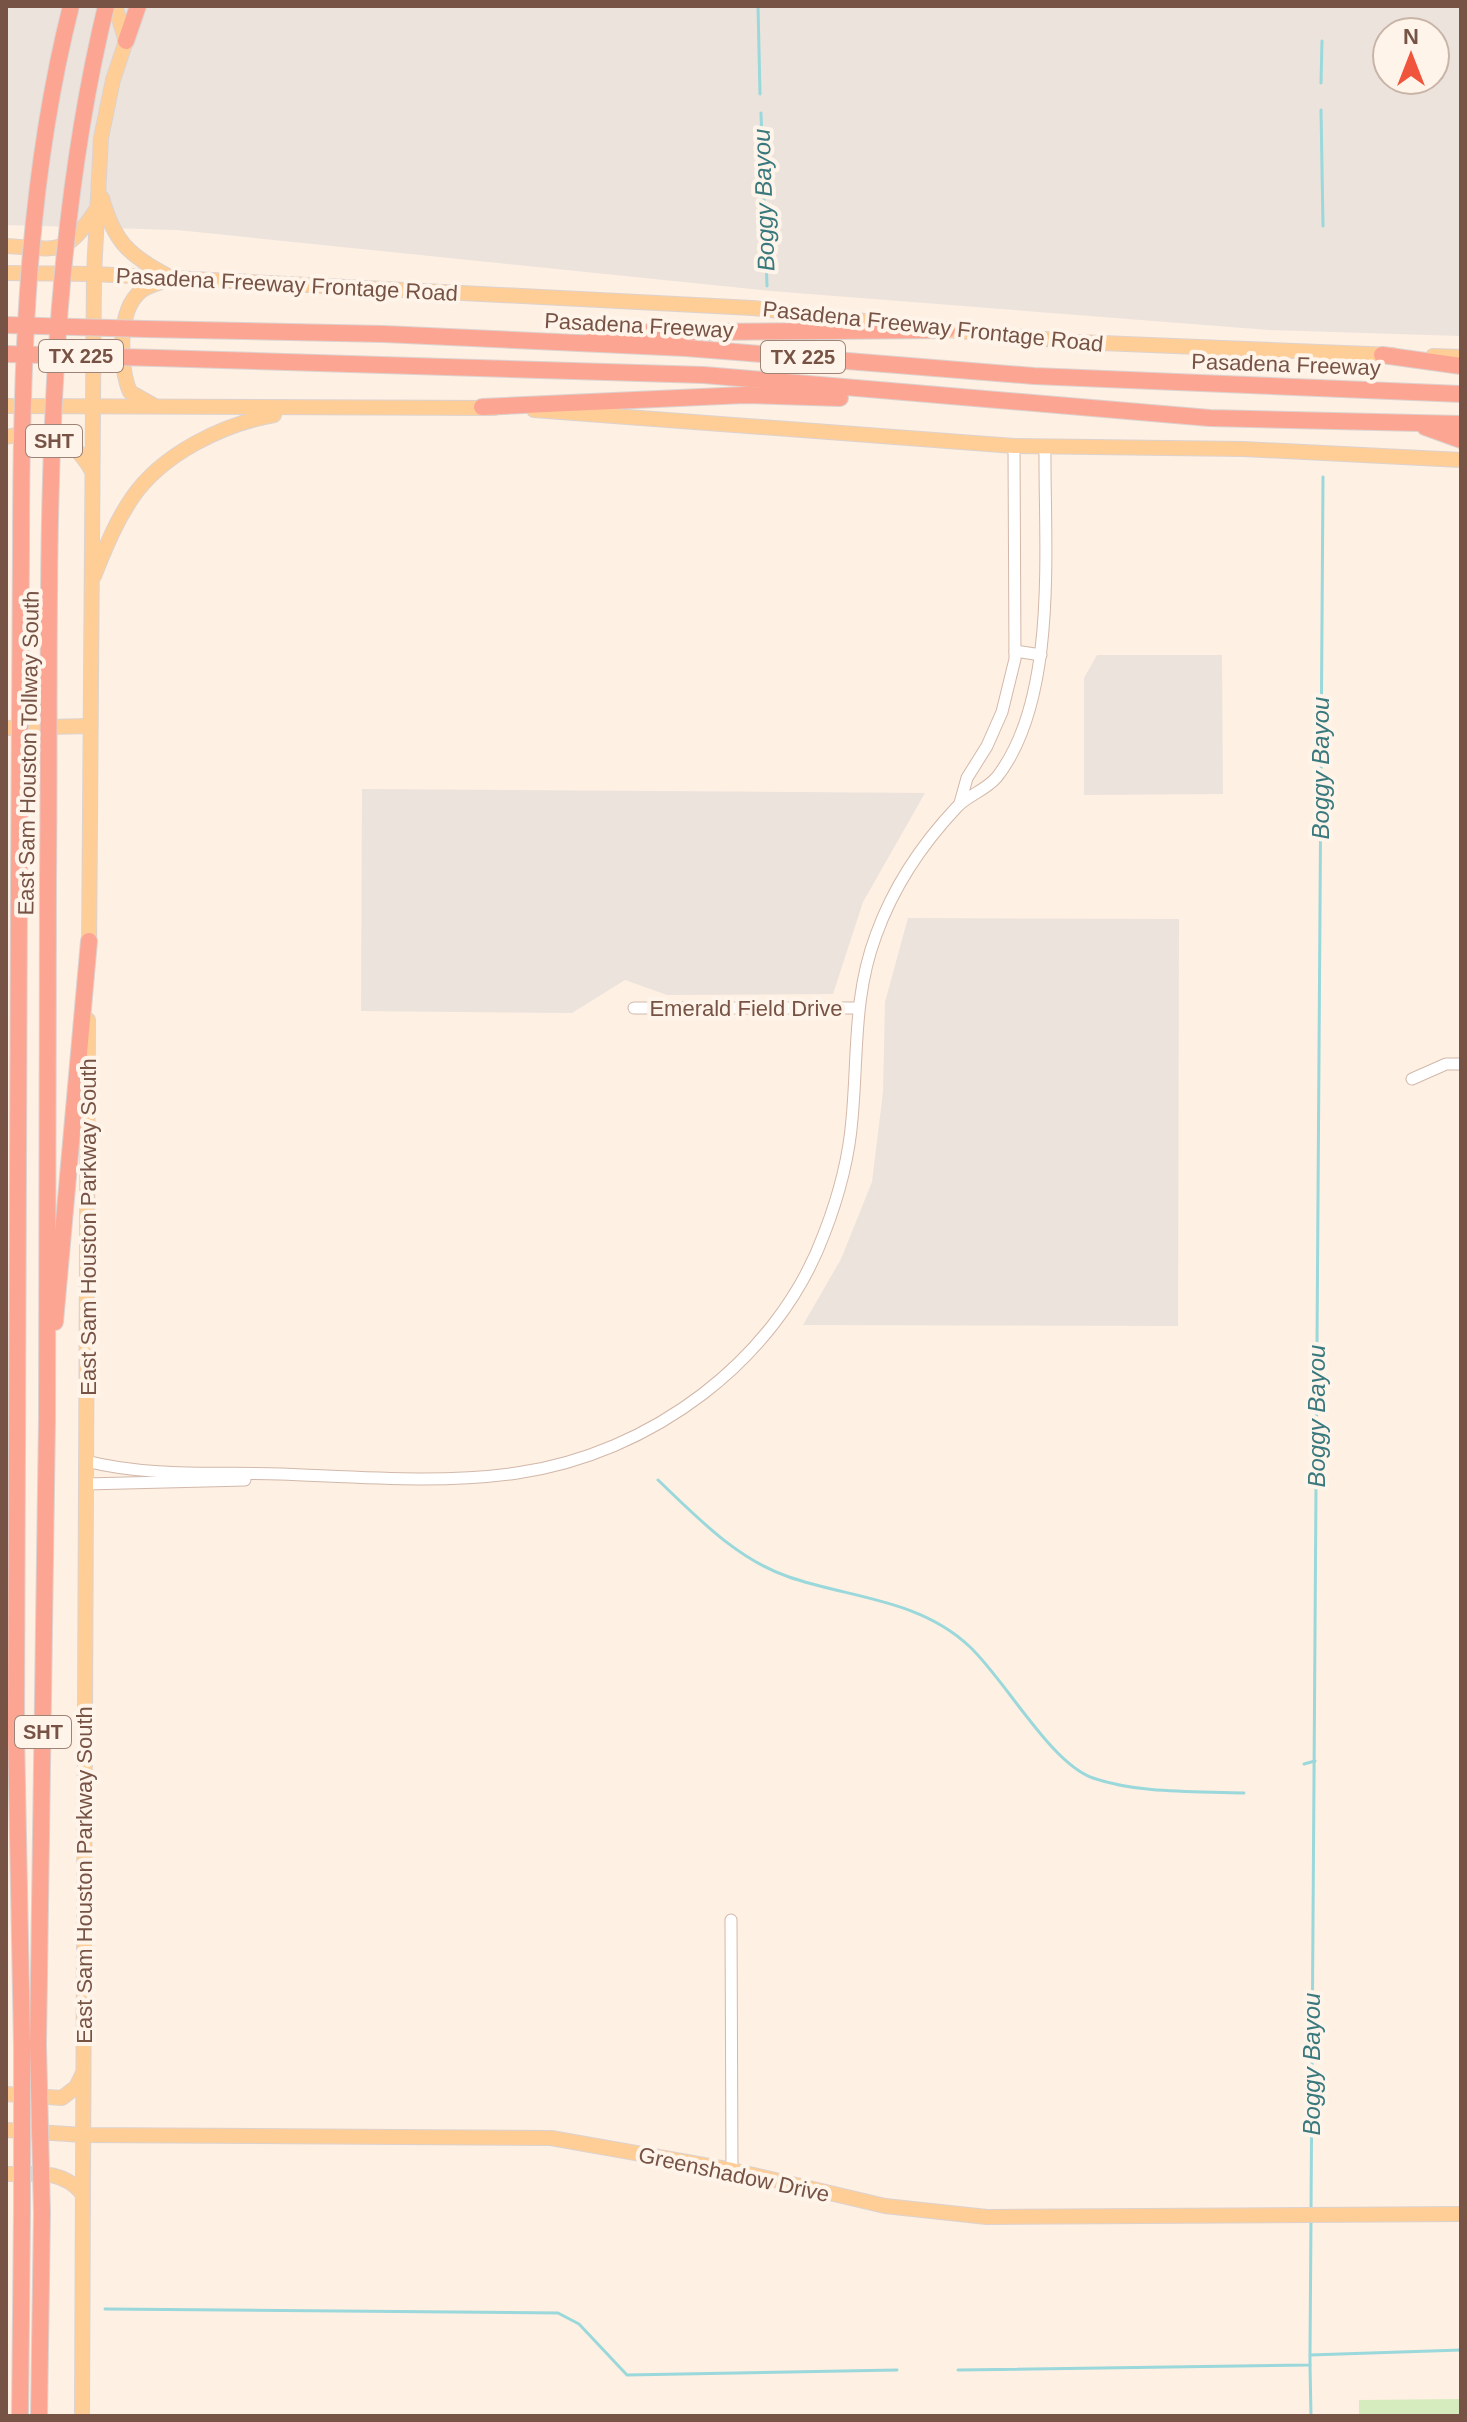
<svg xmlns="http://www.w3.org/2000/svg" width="1467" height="2422" font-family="Arial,sans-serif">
  <rect width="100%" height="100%" fill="#fef0e2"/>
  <!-- industrial -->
  <g fill="#ece3dd" fill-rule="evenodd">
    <path d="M 6,6 L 1461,6 L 1461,336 L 1269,330 L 771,291 L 177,230 L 6,225 ZM 1387,32 L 1435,32 L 1435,80 L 1387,80 Z"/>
    <polygon points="1097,655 1222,655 1223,794 1084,795 1084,678"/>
    <polygon points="362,789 925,793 863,902 833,994 667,995 625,980 572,1013 361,1011"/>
    <polygon points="908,918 1179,919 1178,1326 803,1325 841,1259 872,1182 883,1092 885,1002"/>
  </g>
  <!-- green -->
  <polygon fill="#d6ecbf" points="1461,2399 1461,2416 1359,2416 1359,2400"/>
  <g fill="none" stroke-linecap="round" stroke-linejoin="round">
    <!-- stream -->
    <g stroke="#9ad8db" stroke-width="3">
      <polyline points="758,6 760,94"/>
      <polyline points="1321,83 1322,41"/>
      <polyline points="1321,110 1323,226"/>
      <polyline points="761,113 767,286"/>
      <path d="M 658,1480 C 697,1517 736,1559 789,1577 C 850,1598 919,1599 969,1646 C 1004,1678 1050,1763 1093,1778 C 1140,1794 1195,1791 1244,1793"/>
      <polyline points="1304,1764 1315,1761"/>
      <polyline points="1311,2211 1323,477"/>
      <polyline points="105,2309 558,2313 579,2324 627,2375 897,2370"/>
      <polyline points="1310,2355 1311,2219"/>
      <polyline points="1310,2365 1311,2416"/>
      <polyline points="958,2370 1310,2365 1310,2355 1461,2350"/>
    </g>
    <!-- minor casing -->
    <g stroke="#d2b8aa" stroke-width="13">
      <g id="minor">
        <polyline points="1015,651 1041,655"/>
        <polyline points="960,803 967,778 987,746 1002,712 1015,659 1014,446"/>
        <polyline points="634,1008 857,1008"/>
        <polyline points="1412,1079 1446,1064 1461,1064"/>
        <path d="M 86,1461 C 148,1477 217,1472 280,1474 C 358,1477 441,1484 517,1473 C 650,1454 777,1361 824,1234 C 838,1198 849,1158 852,1119 C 858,1056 853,996 876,935 C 893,888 922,844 957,807 C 968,795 985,791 997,777 C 1059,697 1044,544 1045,447"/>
        <polyline points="86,1484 245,1480"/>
        <polyline points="731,1920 732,2170"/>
      </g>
    </g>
    <!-- major casing -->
    <g stroke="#dcd2cf" stroke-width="16">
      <g id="major">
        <path d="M 102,198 C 114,241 128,255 168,276"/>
        <path d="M 6,246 C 58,249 65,257 96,210"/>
        <polyline points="6,273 94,274 753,308 898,325"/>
        <polyline points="938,329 1077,342 1393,355"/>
        <polyline points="1433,356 1461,357"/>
        <path d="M 153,405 L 130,392 C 119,367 117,310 141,291 C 147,286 156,284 164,281"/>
        <polyline points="6,406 494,408"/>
        <polyline points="534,410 1014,446 1243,449 1461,460"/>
        <path d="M 6,437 C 50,428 69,433 92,471"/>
        <path d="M 94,576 C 105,549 115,523 132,498 C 162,454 223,424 274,415"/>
        <polyline points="6,728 90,726"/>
        <polyline points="89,952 94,274 101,138 113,80 126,41 115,6"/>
        <polyline points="6,2094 62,2098 76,2087 82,2075"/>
        <polyline points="6,2130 83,2135 551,2138 732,2170 885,2206 987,2217 1461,2214"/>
        <path d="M 6,2174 C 36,2174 61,2169 82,2193"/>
        <polyline points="82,2416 88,1020"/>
      </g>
    </g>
    <!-- highway casing -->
    <g stroke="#dcd2cf" stroke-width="18">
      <g id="highway">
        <polyline points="126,41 138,6"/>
        <polyline points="145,329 384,334 686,348 1034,376 1461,394"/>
        <polyline points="593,333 947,330"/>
        <polyline points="1382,355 1461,366"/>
        <polyline points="157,358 704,375 1210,418 1461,424"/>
        <polyline points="482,407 745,395 840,398"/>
        <polyline points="1425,427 1461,440"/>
        <polyline points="19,883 16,1732 22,2045"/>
        <polyline points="55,1322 89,941"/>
        <polyline points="38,2045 47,1419 48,879"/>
        <polyline points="20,2416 22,2213"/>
        <polyline points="39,2416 42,2213"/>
      </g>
    </g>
    <!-- minor -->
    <use href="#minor" stroke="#fff" stroke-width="11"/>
    <!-- major -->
    <use href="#major" stroke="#ffce97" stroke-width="14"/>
    <!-- highway -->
    <use href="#highway" stroke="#fda593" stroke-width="16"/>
    <!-- highway-bridge casing -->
    <g stroke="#dcd2cf" stroke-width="18" stroke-linecap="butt">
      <g id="highway-bridge">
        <polyline points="6,325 145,329"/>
        <polyline points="6,354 157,358"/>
        <path d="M 48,879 C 51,588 37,291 106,6"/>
        <path d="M 19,883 C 19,771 20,660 21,549 C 21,366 26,184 71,6"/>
        <polyline points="22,2045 22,2213"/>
        <polyline points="38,2045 42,2213"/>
      </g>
    </g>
    <!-- highway-bridge -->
    <use href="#highway-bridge" stroke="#fda593" stroke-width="16"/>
  </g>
  <g text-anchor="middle" stroke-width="8" stroke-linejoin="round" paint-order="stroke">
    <!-- shield labels -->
    <g fill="#fff4e9" stroke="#a08377" stroke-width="2">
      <rect x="39" y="340" width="84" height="32" rx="6"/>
      <rect x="761" y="341" width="84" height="32" rx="6"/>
      <rect x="26" y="425" width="56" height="32" rx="6"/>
      <rect x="15" y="1716" width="56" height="32" rx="6"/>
    </g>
    <g font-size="20" font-weight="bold" fill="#775346">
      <text x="81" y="363">TX 225</text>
      <text x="803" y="364">TX 225</text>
      <text x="54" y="448">SHT</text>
      <text x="43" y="1739">SHT</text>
    </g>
    <!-- street labels -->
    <g font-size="22" fill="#775346" stroke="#fff4e9">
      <text transform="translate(287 284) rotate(3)" y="8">Pasadena Freeway Frontage Road</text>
      <text transform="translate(639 325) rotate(3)" y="8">Pasadena Freeway</text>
      <text transform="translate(933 326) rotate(6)" y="8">Pasadena Freeway Frontage Road</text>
      <text transform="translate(1286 364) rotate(2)" y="8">Pasadena Freeway</text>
      <text transform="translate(28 753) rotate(-89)" y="8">East Sam Houston Tollway South</text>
      <text x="746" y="1016">Emerald Field Drive</text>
      <text transform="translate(88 1227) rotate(-90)" y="8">East Sam Houston Parkway South</text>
      <text transform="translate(84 1875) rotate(-90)" y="8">East Sam Houston Parkway South</text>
      <text transform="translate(734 2174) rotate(12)" y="8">Greenshadow Drive</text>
    </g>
    <!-- water labels -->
    <g font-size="24" font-style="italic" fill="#39797e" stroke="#fff4e9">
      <text transform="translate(764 200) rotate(-92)" y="8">Boggy Bayou</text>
      <text transform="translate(1321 768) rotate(-90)" y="8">Boggy Bayou</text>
      <text transform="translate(1317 1416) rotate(-90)" y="8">Boggy Bayou</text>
      <text transform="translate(1312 2064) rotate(-90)" y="8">Boggy Bayou</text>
    </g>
  </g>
  <!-- border -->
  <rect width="1467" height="2422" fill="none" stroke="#775346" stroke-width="16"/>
  <!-- north arrow -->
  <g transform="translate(1411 56)"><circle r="38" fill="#fff4e9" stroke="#c9b4a8" stroke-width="2"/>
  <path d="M0-6L14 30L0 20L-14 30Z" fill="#f1543d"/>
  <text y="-12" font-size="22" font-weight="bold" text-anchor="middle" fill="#775346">N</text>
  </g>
</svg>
